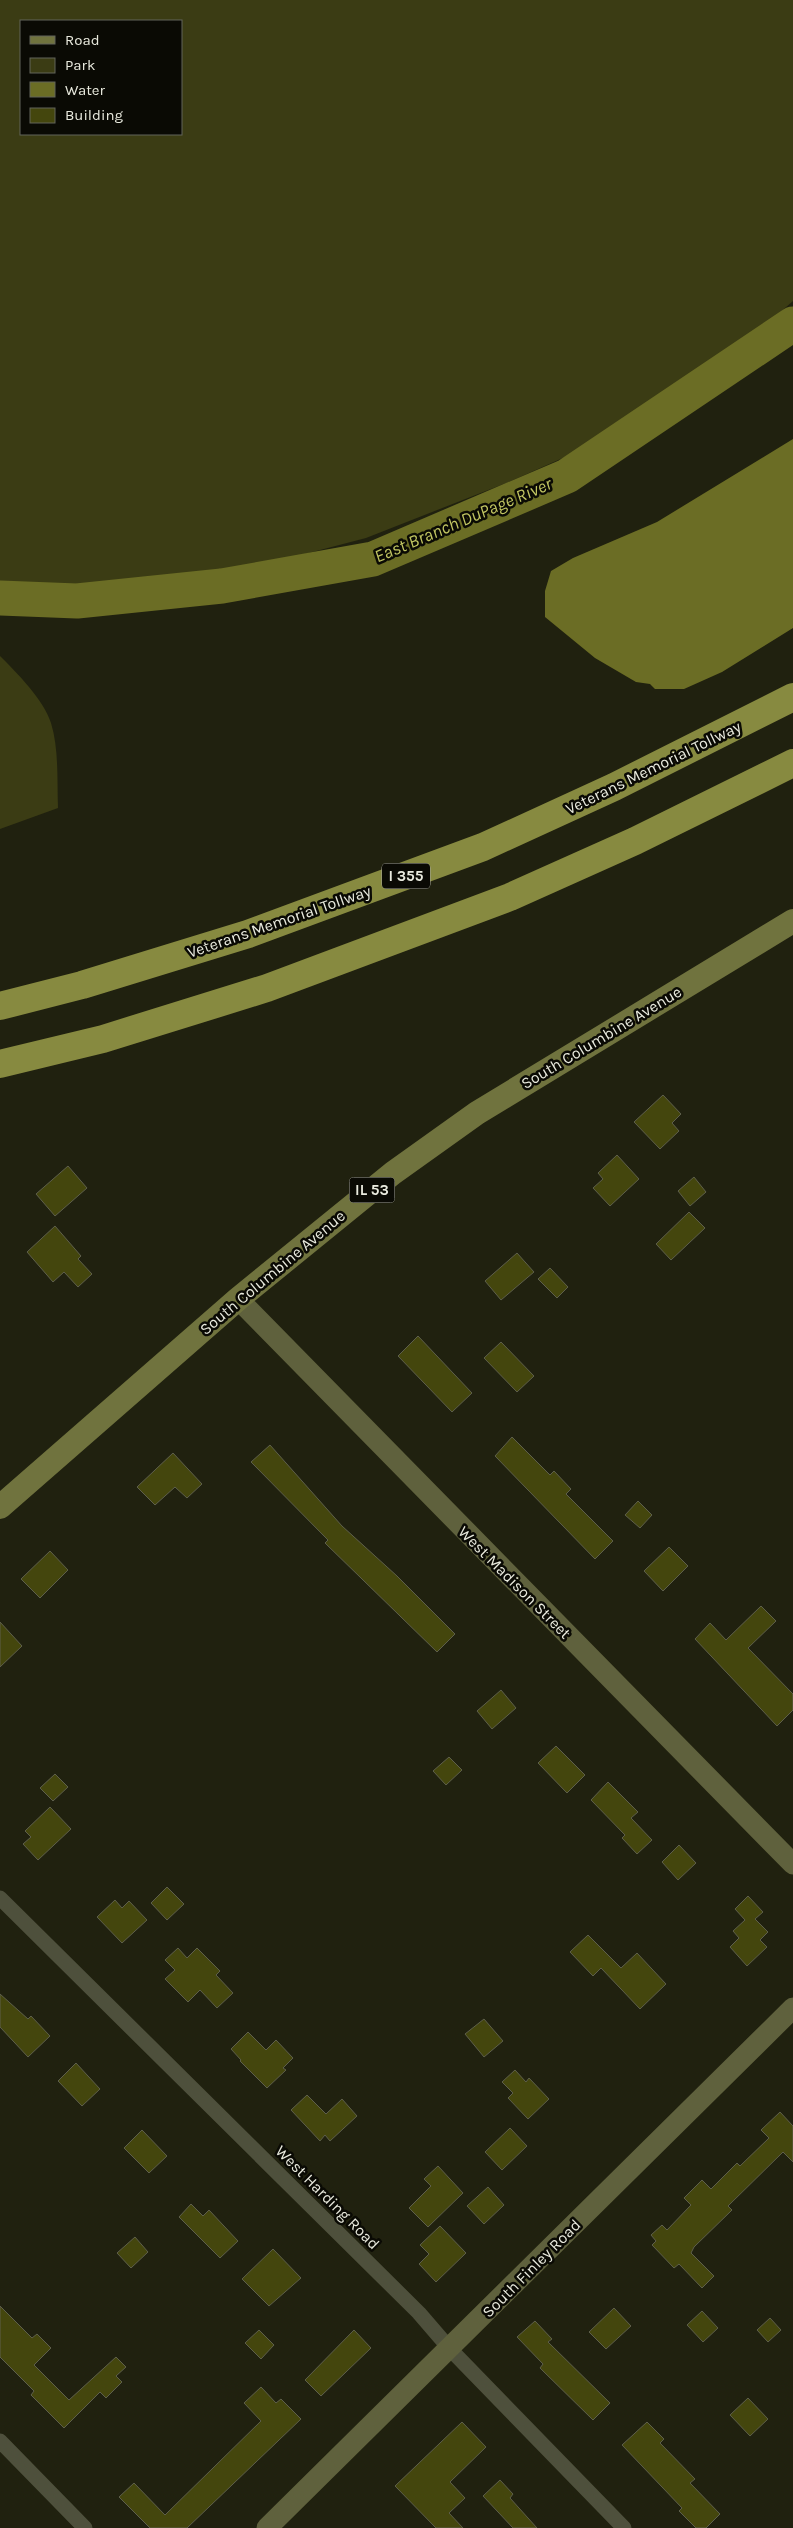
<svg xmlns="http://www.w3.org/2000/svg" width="793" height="2528" font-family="Karla,sans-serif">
  <rect width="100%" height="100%" fill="#20210f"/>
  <!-- green -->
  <g fill="#3b3c14" fill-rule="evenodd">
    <path d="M 0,0 L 793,0 L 793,301 L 714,370 L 601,441 L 511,481 L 366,538 L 278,561 L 145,584 L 37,587 L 0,584 ZM 21,21 L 181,21 L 181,134 L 21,134 Z"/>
    <path d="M 0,656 C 17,673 44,700 51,723 C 59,749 57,780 58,808 L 0,829 Z"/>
  </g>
  <!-- water -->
  <polygon fill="#6b6d25" points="793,439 793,628 722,672 684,689 655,689 650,684 636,682 595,658 545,617 545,591 551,571 573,558 657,522"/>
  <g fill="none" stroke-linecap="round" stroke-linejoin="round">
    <!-- river -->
    <polyline stroke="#6b6d25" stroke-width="35" points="0,598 77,601 222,586 373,559 567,476 793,324"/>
  </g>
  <!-- building -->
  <g fill="#44460d" stroke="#5e5f4b">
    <polygon points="663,1095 681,1114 672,1123 679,1131 660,1149 634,1122"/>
    <polygon points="617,1155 639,1179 610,1206 593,1188 603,1179 598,1173"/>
    <polygon points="68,1166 87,1188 55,1216 36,1194"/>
    <polygon points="694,1177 706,1192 690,1206 678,1191"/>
    <polygon points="689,1212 705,1228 671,1260 656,1244"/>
    <polygon points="55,1226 81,1256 78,1259 92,1274 78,1287 64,1272 53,1282 27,1252"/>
    <polygon points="517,1253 534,1272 501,1300 485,1281"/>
    <polygon points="550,1268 568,1287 557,1298 538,1279"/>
    <polygon points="418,1336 472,1393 452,1412 398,1356"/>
    <polygon points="501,1342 534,1376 517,1392 484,1358"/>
    <polygon points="512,1437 550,1475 554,1471 571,1489 566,1494 613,1541 595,1559 495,1456"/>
    <polygon points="270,1445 342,1526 397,1576 455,1634 437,1652 325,1543 328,1540 251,1462"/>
    <polygon points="173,1453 202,1484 187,1498 175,1487 155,1505 137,1487"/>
    <polygon points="638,1501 652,1515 640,1528 625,1515"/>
    <polygon points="669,1547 688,1566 663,1591 644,1571"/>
    <polygon points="50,1551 68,1570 40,1598 21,1579"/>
    <polygon points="761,1606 776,1621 748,1648 793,1694 793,1710 777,1726 695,1639 710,1623 726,1640"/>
    <polygon points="0,1622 22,1646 0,1667"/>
    <polygon points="501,1690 516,1708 492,1729 477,1711"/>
    <polygon points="556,1746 585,1775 567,1793 538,1763"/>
    <polygon points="449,1757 462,1770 446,1785 433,1771"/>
    <polygon points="55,1774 68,1787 53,1801 40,1788"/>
    <polygon points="608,1782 638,1812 631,1818 652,1840 637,1854 622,1838 625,1835 591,1800"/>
    <polygon points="50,1807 71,1829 38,1860 23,1844 31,1837 25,1831"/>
    <polygon points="679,1845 696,1863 678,1880 662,1862"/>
    <polygon points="167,1887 184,1904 167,1920 151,1903"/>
    <polygon points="748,1896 763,1912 755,1919 768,1932 760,1940 767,1947 747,1966 730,1947 739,1938 733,1931 745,1920 735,1909"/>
    <polygon points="115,1900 122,1908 129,1901 147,1920 122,1943 97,1917"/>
    <polygon points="588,1935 621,1968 637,1953 666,1984 640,2009 601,1968 593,1976 570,1952"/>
    <polygon points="178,1948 187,1958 197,1948 220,1971 216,1975 233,1993 217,2008 200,1990 188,2002 165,1979 175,1970 165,1960"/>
    <polygon points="0,1994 28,2019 31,2016 50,2036 28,2057 0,2027"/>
    <polygon points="484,2019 503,2041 484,2057 465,2034"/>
    <polygon points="248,2032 266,2050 276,2040 293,2058 283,2068 286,2070 267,2088 240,2061 241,2060 231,2049"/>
    <polygon points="76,2063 100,2089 82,2106 58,2081"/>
    <polygon points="515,2070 526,2082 529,2078 549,2099 528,2119 508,2098 513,2093 502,2082"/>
    <polygon points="307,2095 326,2114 342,2099 357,2116 330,2141 325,2135 320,2141 291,2110"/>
    <polygon points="780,2112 793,2126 793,2162 783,2152 728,2206 732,2210 694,2247 691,2253 714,2276 702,2288 679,2264 674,2268 652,2245 656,2241 651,2235 662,2225 667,2230 691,2205 684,2198 702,2180 711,2189 737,2163 740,2166 769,2138 761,2130"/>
    <polygon points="510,2128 527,2146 502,2170 485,2152"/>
    <polygon points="142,2130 167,2156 149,2173 124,2148"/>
    <polygon points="438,2166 463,2193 428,2227 409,2208 431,2186 424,2179"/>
    <polygon points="488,2187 504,2205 484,2224 467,2206"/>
    <polygon points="191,2204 203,2216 209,2210 238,2241 220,2258 179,2217"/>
    <polygon points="440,2226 466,2253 436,2282 419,2264 429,2254 420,2245"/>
    <polygon points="135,2237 148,2252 131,2268 117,2253"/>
    <polygon points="273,2249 301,2278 269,2306 242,2279"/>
    <polygon points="0,2306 32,2338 37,2334 51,2348 34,2365 69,2400 116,2357 126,2367 116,2376 122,2382 106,2398 100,2392 64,2428 31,2395 34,2391 0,2357"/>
    <polygon points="614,2308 631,2326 606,2349 589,2332"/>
    <polygon points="702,2311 718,2328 703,2342 687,2325"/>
    <polygon points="770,2318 781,2330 768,2342 757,2330"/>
    <polygon points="535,2321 552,2339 548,2342 610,2403 593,2420 540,2368 543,2364 517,2337"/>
    <polygon points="259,2330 274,2345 261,2359 245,2343"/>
    <polygon points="354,2330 371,2348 321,2396 305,2380"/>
    <polygon points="261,2387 276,2403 281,2399 301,2419 187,2528 150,2528 119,2497 134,2483 165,2515 261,2421 244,2403"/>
    <polygon points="748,2398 768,2419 750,2436 730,2415"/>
    <polygon points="462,2422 486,2447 450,2482 465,2498 449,2513 463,2528 436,2528 395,2486"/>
    <polygon points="647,2422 664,2439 660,2443 695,2479 690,2483 720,2514 706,2528 696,2528 679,2511 682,2508 622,2445"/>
    <polygon points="500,2480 513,2494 510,2498 537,2528 513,2528 483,2496"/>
  </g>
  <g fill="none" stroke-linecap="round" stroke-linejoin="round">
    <!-- street -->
    <g stroke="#4e503c" stroke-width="15">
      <polyline points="0,1898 419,2313 450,2349 624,2528"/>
      <polyline points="0,2441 85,2528"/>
    </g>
    <!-- secondary -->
    <g stroke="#5f613d" stroke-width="21">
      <polyline points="238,1299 793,1864"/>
      <polyline points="267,2528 793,2008"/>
    </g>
    <!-- primary -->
    <polyline stroke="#70733e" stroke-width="24" points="0,1507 238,1299 393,1173 477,1113 793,921"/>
    <!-- highway -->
    <g stroke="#878a40" stroke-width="28">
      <polyline points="0,1006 82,985 248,934 483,847 614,787 793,697"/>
      <polyline points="0,1064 103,1039 267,988 510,897 635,841 793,763"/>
    </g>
  </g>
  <g text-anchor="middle" stroke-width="5" stroke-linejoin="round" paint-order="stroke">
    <!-- shield labels -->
    <g fill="#0a0a04" stroke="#a6a79d" stroke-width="1">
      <rect x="382" y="863.5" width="48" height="25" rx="4"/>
      <rect x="349.5" y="1177.5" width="45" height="25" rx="4"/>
    </g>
    <g font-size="15" font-weight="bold" fill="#e9eade">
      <text x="406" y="881">I 355</text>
      <text x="372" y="1195">IL 53</text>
    </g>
    <!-- street labels -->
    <g font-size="16" fill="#e9eade" stroke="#0a0a04">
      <text transform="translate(653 767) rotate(-26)" y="6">Veterans Memorial Tollway</text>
      <text transform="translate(279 921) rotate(-19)" y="6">Veterans Memorial Tollway</text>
      <text transform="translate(601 1037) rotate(-31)" y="6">South Columbine Avenue</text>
      <text transform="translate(272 1272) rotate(-40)" y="6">South Columbine Avenue</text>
      <text transform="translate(515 1582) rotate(45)" y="6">West Madison Street</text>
      <text transform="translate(328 2197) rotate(45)" y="6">West Harding Road</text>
      <text transform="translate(531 2268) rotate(-45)" y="6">South Finley Road</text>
    </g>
    <!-- water labels -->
    <g font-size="18" font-style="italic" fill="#c2c662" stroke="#0a0a04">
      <text transform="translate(463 520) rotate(-23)" y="6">East Branch DuPage River</text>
    </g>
  </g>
  <!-- legend -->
  <rect x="20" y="20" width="162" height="115" fill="#0a0a04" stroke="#63645b"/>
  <rect x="30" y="36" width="25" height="8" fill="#70733e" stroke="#63645b"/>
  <text x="65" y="45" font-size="15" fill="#e9eade">Road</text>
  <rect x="30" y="58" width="25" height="15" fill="#3b3c14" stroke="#63645b"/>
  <text x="65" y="70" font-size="15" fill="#e9eade">Park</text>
  <rect x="30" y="82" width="25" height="15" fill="#6b6d25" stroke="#63645b"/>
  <text x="65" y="95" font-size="15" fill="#e9eade">Water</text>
  <rect x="30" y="108" width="25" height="15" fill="#44460d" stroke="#63645b"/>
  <text x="65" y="120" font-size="15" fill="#e9eade">Building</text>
</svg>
